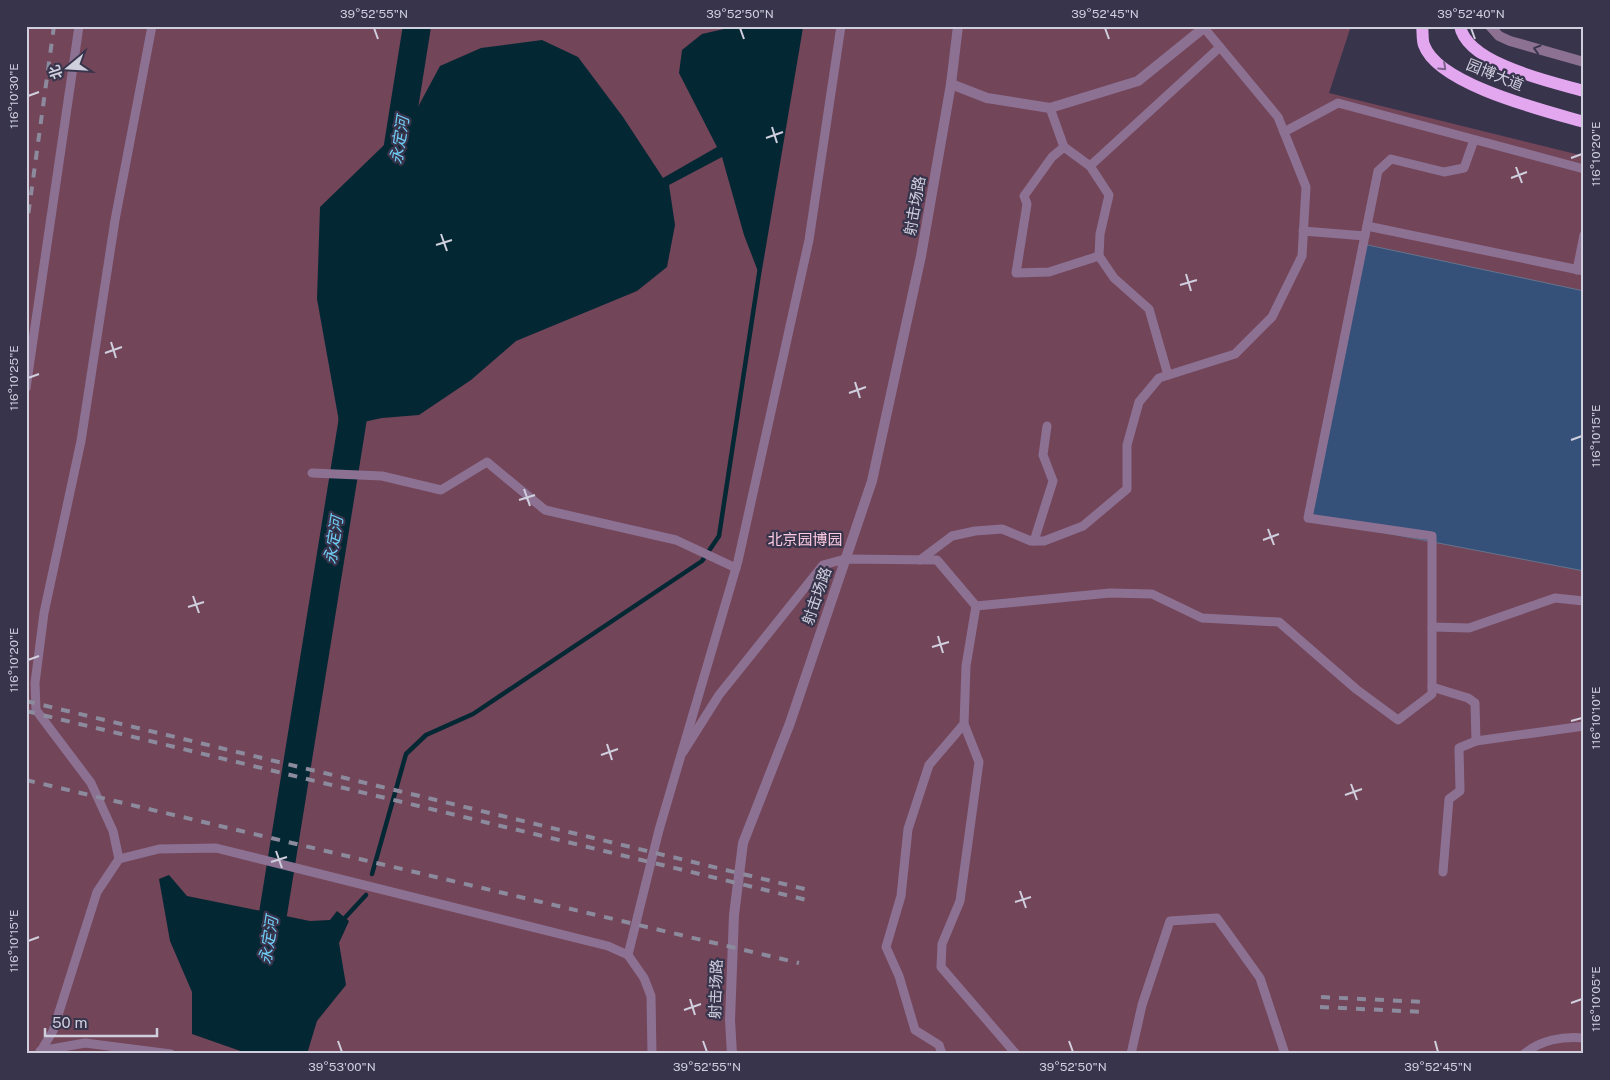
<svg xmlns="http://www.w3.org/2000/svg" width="1610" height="1080" font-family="'Public Sans','Noto Sans SC',sans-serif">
  <rect width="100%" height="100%" fill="#37344c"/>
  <!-- green -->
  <polygon fill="#724559" points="26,26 1351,26 1329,93 1584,156 1584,1054 26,1054"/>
  <!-- water -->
  <g fill="#042734">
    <polygon points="737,26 801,26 764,233 759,274 744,235 722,157 669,185 675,225 667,267 637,291 516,341 471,380 419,415 382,418 340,427 317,299 320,207 412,118 440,66 481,48 542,40 578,57 623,117 663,178 717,147 679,73 682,50 702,34"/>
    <polygon points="169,875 187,896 310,921 330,920 337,911 349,921 339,943 346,985 317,1021 307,1054 249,1054 192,1034 192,992 170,941 159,879"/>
  </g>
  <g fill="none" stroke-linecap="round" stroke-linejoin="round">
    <!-- stream -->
    <g stroke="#042734" stroke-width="4.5">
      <polyline points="372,874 406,754 426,735 473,714 702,561 719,536 759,274 801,26"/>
      <polyline points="341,922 366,895"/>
    </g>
    <!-- river -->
    <g stroke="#042734" stroke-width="28">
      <polyline points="395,164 417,26"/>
      <polyline points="267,951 358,387"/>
    </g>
  </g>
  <!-- building -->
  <polygon fill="#355079" stroke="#65748d" points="1363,244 1584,291 1584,571 1308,518"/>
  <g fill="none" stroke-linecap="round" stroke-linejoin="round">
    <!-- service -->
    <g stroke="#8d7193" stroke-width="9">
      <polyline points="1050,108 1064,147 1090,166 1220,47"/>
      <polyline points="1284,132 1338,103 1584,169"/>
      <polyline points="1064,147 1052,157 1024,196 1027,204 1016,273 1049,272 1099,256"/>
      <polyline points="1090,166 1109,195 1100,234 1099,256 1114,278 1149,309 1168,375"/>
      <polyline points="1367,226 1584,271"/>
      <polyline points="1303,231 1365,236"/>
      <polyline points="1577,270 1584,235"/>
      <polyline points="26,388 79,26"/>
      <polyline points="312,473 382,476 441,490 487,462 545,510 676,540 736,568"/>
      <polyline points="1034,541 1053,481 1043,455 1047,426"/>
      <polyline points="920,560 952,536 975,531 1002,529 1031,541 1044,541 1083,526 1127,489 1127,445 1139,402 1159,378 1235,354 1272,317 1302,256 1306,187 1278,117 1205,29"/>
      <polyline points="976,606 966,666 964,724 979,762 960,901 942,944 941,967 1016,1054"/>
      <polyline points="1432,627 1469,628 1555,598 1584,601"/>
      <polyline points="1432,687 1468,698 1475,703 1476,741 1459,748 1460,791 1449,799 1443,872"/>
      <polyline points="1476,741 1584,726"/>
      <polyline points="683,752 719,695 823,565 845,559 937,560 976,606 1110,593 1152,594 1202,618 1279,622 1356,689 1398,720 1432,694 1432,536 1308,518 1378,171 1391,159 1444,172 1464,168 1474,140"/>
      <polyline points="119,859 159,849 216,848 608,946 628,955"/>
      <polyline points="40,1051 85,1043 171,1054"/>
      <polyline points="39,1054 53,1031 97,892 119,859 113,831 91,783 36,710 35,683 44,613 81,441 115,220 152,26"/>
      <polyline points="652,1054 651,996 644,978 628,955 659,830 738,561 809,240 841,26"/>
      <polyline points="942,1054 939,1045 915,1030 899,976 886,947 901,896 908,829 929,765 964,724"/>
      <polyline points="1131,1054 1142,1005 1170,921 1217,918 1260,978 1285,1054"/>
      <path d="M 1524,1054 C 1540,1040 1563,1036 1584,1038"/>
    </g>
    <!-- minor -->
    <polyline stroke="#8d7193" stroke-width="10" points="951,84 987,98 1050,108 1138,81 1206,26"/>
    <!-- tertiary -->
    <g stroke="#8d7193" stroke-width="10">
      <polyline points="1490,26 1499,36 1510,41 1584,62"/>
      <polyline points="732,1054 730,1020 734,915 743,843 790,723 872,481 921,256 951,84 958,26"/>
    </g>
    <!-- primary -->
    <g stroke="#e2a7ee" stroke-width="12">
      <path d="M 1422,26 C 1423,32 1422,40 1424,45 C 1438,85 1546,111 1584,122"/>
      <path d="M 1460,26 C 1467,64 1552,82 1584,91"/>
    </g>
    <!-- rail -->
    <g stroke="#8c8a9d" stroke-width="4" stroke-dasharray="9 9" stroke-linecap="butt">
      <polyline points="26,231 54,26"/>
      <polyline points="26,701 813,891"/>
      <polyline points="26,711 811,901"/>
      <polyline points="26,780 799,963"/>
      <polyline points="1321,997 1424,1002"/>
      <polyline points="1320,1007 1424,1012"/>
    </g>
  </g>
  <!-- one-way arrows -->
  <defs><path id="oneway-chevron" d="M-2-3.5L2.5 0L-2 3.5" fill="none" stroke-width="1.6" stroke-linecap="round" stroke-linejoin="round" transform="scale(1.25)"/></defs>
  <use stroke="#3b3750" href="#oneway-chevron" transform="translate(1537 49) rotate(-163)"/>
  <use stroke="#7b628d" href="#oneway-chevron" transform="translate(1443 67) rotate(43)"/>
  <!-- ticks -->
  <path fill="none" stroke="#d0cfde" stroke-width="2" d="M 374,28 L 378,39M 740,28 L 744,39M 1105,28 L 1109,39M 1471,28 L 1475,39M 28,96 L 39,92M 772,127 L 777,143M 766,138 L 783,132M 1571,158 L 1582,154M 1516,167 L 1522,183M 1511,178 L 1527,172M 441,234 L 447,251M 436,245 L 452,240M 1186,274 L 1191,291M 1180,285 L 1197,280M 111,342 L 116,358M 105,353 L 122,347M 28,378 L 39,374M 855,382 L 860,398M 849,393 L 866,387M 1571,440 L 1582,436M 524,489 L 530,506M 519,500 L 535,495M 1268,529 L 1274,545M 1263,540 L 1279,534M 193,596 L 199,613M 188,607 L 204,602M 938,636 L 943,653M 932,647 L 949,642M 28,660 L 39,656M 1571,721 L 1582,718M 607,744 L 612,760M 601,755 L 618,749M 1351,784 L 1357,800M 1345,795 L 1362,789M 276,851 L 282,868M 271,862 L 287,857M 1020,891 L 1026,908M 1015,902 L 1031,897M 28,941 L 39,937M 690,999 L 695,1015M 1571,1003 L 1582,999M 684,1010 L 701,1004M 338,1041 L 342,1052M 703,1041 L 707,1052M 1069,1041 L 1073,1052M 1435,1041 L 1438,1052"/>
  <g text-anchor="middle" stroke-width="4.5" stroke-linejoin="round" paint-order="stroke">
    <!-- street labels -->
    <g font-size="15" fill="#d0cfde" stroke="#37344c">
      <text transform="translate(1495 75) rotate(22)" y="5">园博大道</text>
      <text transform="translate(915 206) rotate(-80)" y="5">射击场路</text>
      <text transform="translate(817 596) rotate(-71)" y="5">射击场路</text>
      <text transform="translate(716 989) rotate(-88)" y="5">射击场路</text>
    </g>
    <!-- park labels -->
    <g font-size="15" fill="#fdcae0" stroke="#37344c">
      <text x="805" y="545">北京园博园</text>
    </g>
    <!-- water labels -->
    <g font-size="16" font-style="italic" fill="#6fcef6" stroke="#37344c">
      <text transform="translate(399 140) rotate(-81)" y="6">永定河</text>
      <text transform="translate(333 540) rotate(-81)" y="6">永定河</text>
      <text transform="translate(268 940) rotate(-81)" y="6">永定河</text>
    </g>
  </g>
  <!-- border -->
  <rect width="1610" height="1080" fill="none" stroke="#37344c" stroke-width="55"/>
  <!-- north arrow -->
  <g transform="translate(68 68) rotate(252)" stroke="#37344c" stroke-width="4" paint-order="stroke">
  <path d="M0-4L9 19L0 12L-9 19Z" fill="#d0cfde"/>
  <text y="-8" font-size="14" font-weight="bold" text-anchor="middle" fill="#d0cfde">北</text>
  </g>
  <!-- scale -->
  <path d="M45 1028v8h112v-8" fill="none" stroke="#d0cfde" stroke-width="2.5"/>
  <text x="52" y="1028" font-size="15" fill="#d0cfde" stroke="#37344c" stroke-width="4" paint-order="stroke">50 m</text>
  <rect x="28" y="28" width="1554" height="1024" fill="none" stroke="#d0cfde" stroke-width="2"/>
  <g font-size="12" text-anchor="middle" fill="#d0cfde">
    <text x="374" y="18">39°52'55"N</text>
    <text x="740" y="18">39°52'50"N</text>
    <text x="1105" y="18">39°52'45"N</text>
    <text x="1471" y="18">39°52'40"N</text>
    <text transform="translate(14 96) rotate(-90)" y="4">116°10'30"E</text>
    <text transform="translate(1596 154) rotate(-90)" y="4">116°10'20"E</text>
    <text transform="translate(14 378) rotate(-90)" y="4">116°10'25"E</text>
    <text transform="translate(1596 436) rotate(-90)" y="4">116°10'15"E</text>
    <text transform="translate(14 660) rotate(-90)" y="4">116°10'20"E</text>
    <text transform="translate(1596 718) rotate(-90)" y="4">116°10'10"E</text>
    <text transform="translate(14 941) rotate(-90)" y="4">116°10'15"E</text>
    <text transform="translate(1596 999) rotate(-90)" y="4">116°10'05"E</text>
    <text x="342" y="1071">39°53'00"N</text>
    <text x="707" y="1071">39°52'55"N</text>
    <text x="1073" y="1071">39°52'50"N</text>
    <text x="1438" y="1071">39°52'45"N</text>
  </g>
</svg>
